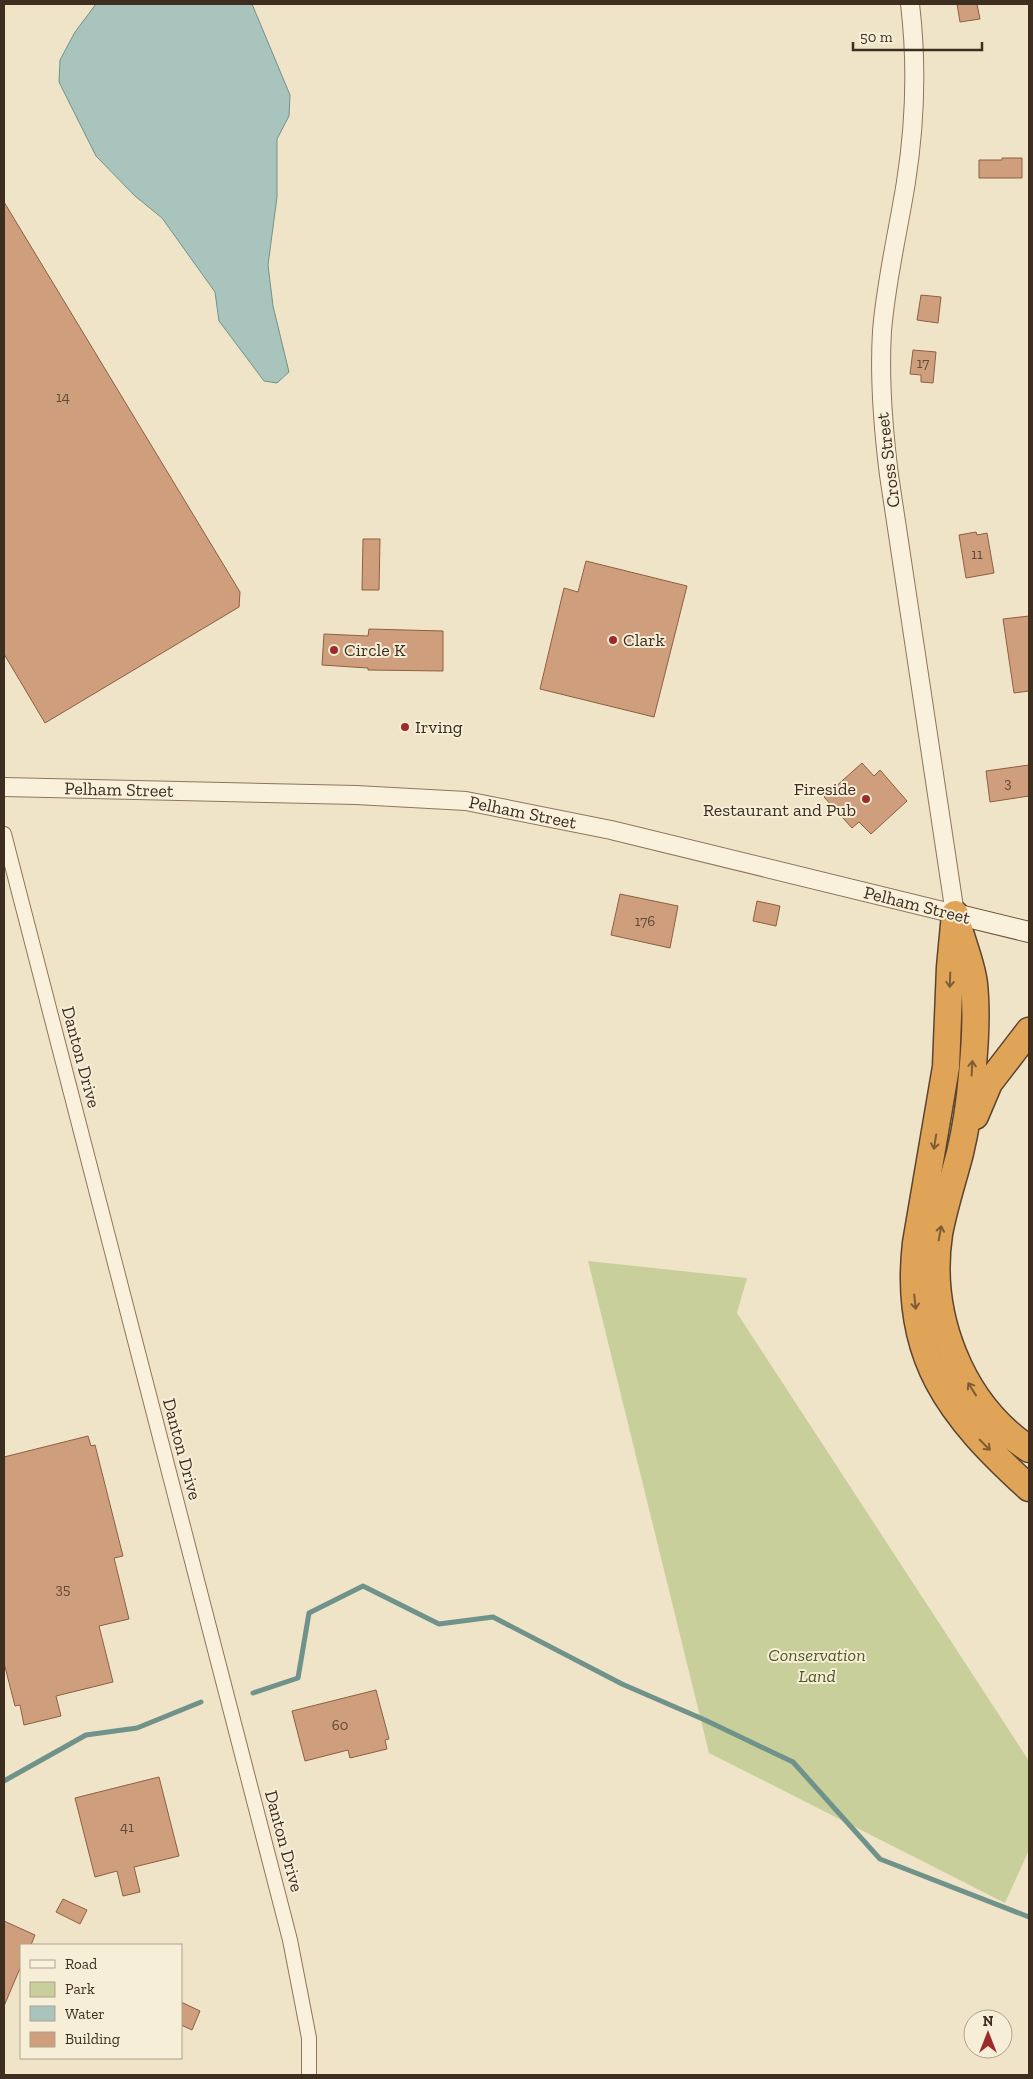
<svg xmlns="http://www.w3.org/2000/svg" width="1033" height="2079" font-family="'Zilla Slab',serif">
  <rect width="100%" height="100%" fill="#f0e4c8"/>
  <!-- green -->
  <polygon fill="#c9cf9b" points="588,1261 747,1278 737,1313 1029,1761 1029,1850 1005,1903 709,1753"/>
  <!-- water -->
  <polygon fill="#a9c4bc" stroke="#6f938a" points="96,4 252,4 290,95 289,116 277,139 277,197 268,265 273,306 289,372 277,383 264,381 219,321 215,292 162,218 135,196 96,156 59,82 60,60 75,32"/>
  <g fill="none" stroke-linecap="round" stroke-linejoin="round">
    <!-- stream -->
    <g stroke="#6f938a" stroke-width="5">
      <polyline points="253,1693 298,1678 309,1613 363,1586 439,1624 493,1617 622,1684 705,1720 793,1762 880,1859 1029,1917"/>
      <polyline points="4,1781 86,1735 137,1728 201,1702"/>
    </g>
  </g>
  <!-- building -->
  <g fill="#cf9f7d" stroke="#8d5f41">
    <polygon points="957,4 977,4 980,19 960,22"/>
    <polygon points="1002,158 1022,158 1022,178 979,178 979,160 1002,160"/>
    <polygon points="4,202 240,592 239,607 45,723 4,654"/>
    <polygon points="921,295 941,297 938,323 917,320"/>
    <polygon points="913,350 936,352 933,383 921,382 921,375 910,374"/>
    <polygon points="976,532 977,535 987,533 994,573 966,578 959,535"/>
    <polygon points="363,539 380,539 379,590 362,590"/>
    <polygon points="586,561 687,586 654,717 540,689 564,588 578,592"/>
    <polygon points="1029,616 1029,691 1014,693 1003,619"/>
    <polygon points="369,629 443,631 443,671 368,670 368,668 322,665 324,634 368,636"/>
    <polygon points="862,763 874,776 880,770 907,801 871,834 859,822 852,828 824,797"/>
    <polygon points="1029,765 1029,796 990,802 986,771"/>
    <polygon points="620,894 678,906 670,948 611,935"/>
    <polygon points="757,901 780,906 776,926 753,921"/>
    <polygon points="88,1436 91,1446 95,1445 123,1556 114,1558 129,1619 99,1626 113,1682 56,1696 61,1716 24,1725 20,1705 15,1706 4,1663 4,1457"/>
    <polygon points="376,1690 389,1739 385,1740 387,1749 350,1758 348,1750 305,1761 292,1711"/>
    <polygon points="159,1777 179,1856 134,1867 140,1892 123,1896 117,1871 95,1877 75,1798"/>
    <polygon points="63,1899 87,1910 80,1924 56,1912"/>
    <polygon points="4,1921 35,1935 31,1945 21,1945 21,1966 4,2006"/>
    <polygon points="181,2002 200,2011 192,2030 181,2025"/>
  </g>
  <g fill="none" stroke-linecap="round" stroke-linejoin="round">
    <!-- minor casing -->
    <g stroke="#8d765c" stroke-width="16">
      <polyline id="minor" points="4,834 290,1940 309,2038 309,2075"/>
    </g>
    <!-- tertiary casing -->
    <g stroke="#8d765c" stroke-width="20">
      <g id="tertiary">
        <path id="s1" d="M 4,787 L 356,795 L 466,801 L 611,830 L 955,914 L 889,475 C 883,427 879,380 882,331 C 886,281 898,232 906,182 C 915,124 917,62 910,4"/>
      </g>
    </g>
    <!-- secondary casing -->
    <g stroke="#6f573f" stroke-width="22">
      <polyline id="secondary" points="955,914 1029,932"/>
    </g>
    <!-- motorway casing -->
    <g stroke="#5b4430" stroke-width="29">
      <g id="motorway">
        <path d="M 955,914 L 950,967 L 946,1067 L 916,1243 C 903,1357 950,1416 1029,1488"/>
        <path d="M 959,929 C 964,947 972,966 974,984 C 977,1013 975,1046 972,1075 C 970,1100 966,1128 960,1153 C 953,1180 944,1207 939,1234 C 927,1314 960,1403 1029,1449"/>
        <polyline points="975,1116 989,1083 1029,1031"/>
      </g>
    </g>
    <!-- minor -->
    <use href="#minor" stroke="#faf1dc" stroke-width="14"/>
    <!-- tertiary -->
    <use href="#tertiary" stroke="#faf1dc" stroke-width="18"/>
    <!-- secondary -->
    <use href="#secondary" stroke="#faf1dc" stroke-width="20"/>
    <!-- motorway -->
    <use href="#motorway" stroke="#e0a458" stroke-width="26"/>
  </g>
  <!-- one-way arrows -->
  <defs><path id="oneway-shaft" d="M-6 0H5M1.5-3L5.5 0L1.5 3" fill="none" stroke-width="1.6" stroke-linecap="round" stroke-linejoin="round" transform="scale(1.25)"/></defs>
  <g stroke="#7e5d36">
    <use href="#oneway-shaft" transform="translate(950 980) rotate(92)"/>
    <use href="#oneway-shaft" transform="translate(972 1068) rotate(-87)"/>
    <use href="#oneway-shaft" transform="translate(935 1142) rotate(99)"/>
    <use href="#oneway-shaft" transform="translate(940 1233) rotate(-80)"/>
    <use href="#oneway-shaft" transform="translate(915 1302) rotate(84)"/>
    <use href="#oneway-shaft" transform="translate(972 1389) rotate(-122)"/>
    <use href="#oneway-shaft" transform="translate(985 1445) rotate(45)"/>
  </g>
  <!-- markers -->
  <g fill="#9e2a2b" stroke="#f7eed8" stroke-width="2">
    <circle cx="613" cy="640" r="5"/>
    <circle cx="334" cy="650" r="5"/>
    <circle cx="405" cy="727" r="5"/>
    <circle cx="866" cy="799" r="5"/>
  </g>
  <g text-anchor="middle" stroke-width="4" stroke-linejoin="round" paint-order="stroke">
    <!-- number labels -->
    <g font-size="15" fill="#624a37">
      <text x="923" y="368">17</text>
      <text x="63" y="402">14</text>
      <text x="977" y="559">11</text>
      <text x="1008" y="788">3</text>
      <text x="645" y="926">176</text>
      <text x="63" y="1594">35</text>
      <text x="340" y="1730">60</text>
      <text x="127" y="1832">41</text>
    </g>
    <!-- street labels -->
    <g font-size="18" fill="#3d2e20" stroke="#f7eed8">
      <text transform="translate(888 460) rotate(-97)" y="6">Cross Street</text>
      <text dy="6" stroke="none"><textPath href="#s1" startOffset="115">Pelham Street</textPath></text>
      <text dy="6" stroke="none"><textPath href="#s1" startOffset="520">Pelham Street</textPath></text>
      <text transform="translate(917 905) rotate(14)" y="6">Pelham Street</text>
      <text transform="translate(81 1057) rotate(75)" y="6">Danton Drive</text>
      <text transform="translate(182 1449) rotate(75)" y="6">Danton Drive</text>
      <text transform="translate(284 1841) rotate(75)" y="6">Danton Drive</text>
    </g>
    <!-- poi labels -->
    <g font-size="18" fill="#3d2e20" stroke="#f7eed8" text-anchor="start">
      <text x="623" y="646">Clark</text>
      <text x="344" y="656">Circle K</text>
      <text x="415" y="733">Irving</text>
      <text x="856" y="795" text-anchor="end">Fireside<tspan x="856" dy="21">Restaurant and Pub</tspan></text>
    </g>
    <!-- park labels -->
    <g font-size="18" font-style="italic" fill="#4d5a26" stroke="#f7eed8">
      <text x="817" y="1661">Conservation<tspan x="817" dy="21">Land</tspan></text>
    </g>
  </g>
  <!-- border -->
  <rect width="1033" height="2079" fill="none" stroke="#3d2e20" stroke-width="10"/>
  <!-- legend -->
  <rect x="20" y="1944" width="162" height="115" fill="#f7eed8" stroke="#ada18e"/>
  <rect x="30" y="1960" width="25" height="8" fill="#faf1dc" stroke="#ada18e"/>
  <text x="65" y="1969" font-size="15" fill="#3d2e20">Road</text>
  <rect x="30" y="1982" width="25" height="15" fill="#c9cf9b" stroke="#ada18e"/>
  <text x="65" y="1994" font-size="15" fill="#3d2e20">Park</text>
  <rect x="30" y="2006" width="25" height="15" fill="#a9c4bc" stroke="#ada18e"/>
  <text x="65" y="2019" font-size="15" fill="#3d2e20">Water</text>
  <rect x="30" y="2032" width="25" height="15" fill="#cf9f7d" stroke="#ada18e"/>
  <text x="65" y="2044" font-size="15" fill="#3d2e20">Building</text>
  <!-- north arrow -->
  <g transform="translate(988 2034)"><circle r="24" fill="#f7eed8" stroke="#ada18e"/>
  <path d="M0-4L9 19L0 12L-9 19Z" fill="#9e2a2b"/>
  <text y="-8" font-size="14" font-weight="bold" text-anchor="middle" fill="#3d2e20">N</text>
  </g>
  <!-- scale -->
  <path d="M853 42v8h129v-8" fill="none" stroke="#3d2e20" stroke-width="2.5"/>
  <text x="860" y="42" font-size="15" fill="#3d2e20" stroke="#f7eed8" stroke-width="4" paint-order="stroke">50 m</text>
</svg>
